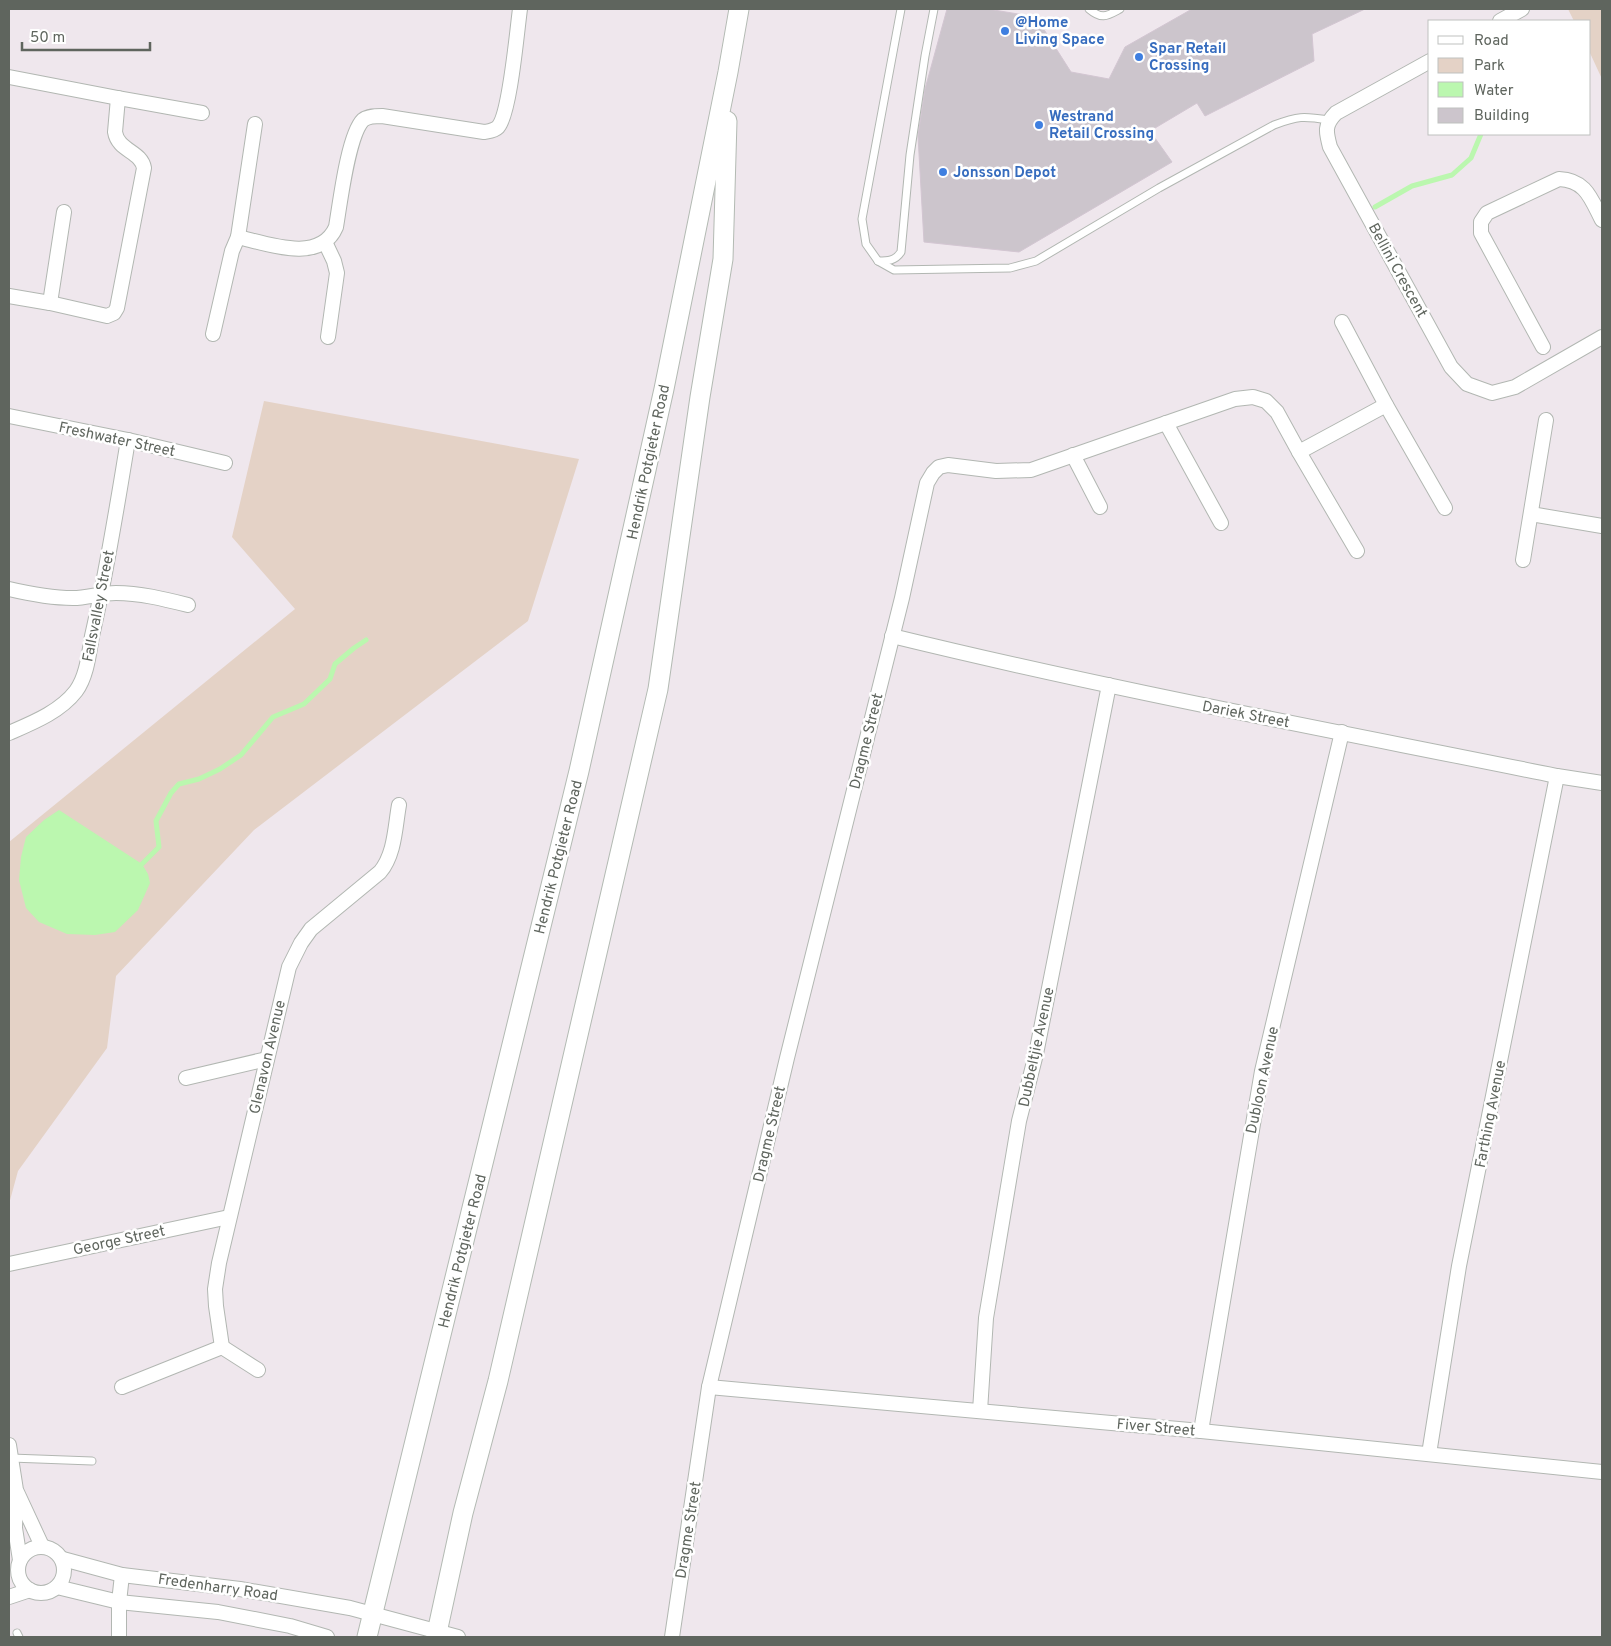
<svg xmlns="http://www.w3.org/2000/svg" width="1611" height="1646" font-family="Overpass,sans-serif">
  <rect width="100%" height="100%" fill="#efe7ed"/>
  <!-- green -->
  <g fill="#e4d2c6">
    <polygon points="1568,9 1602,9 1602,79 1590,53 1590,21 1574,21"/>
    <polygon points="264,401 579,459 528,621 254,830 116,976 107,1048 18,1171 9,1204 9,842 295,609 232,537"/>
  </g>
  <!-- water -->
  <polygon fill="#bbf7af" points="59,810 142,864 148,874 150,883 138,910 115,932 95,935 67,934 39,922 26,908 19,880 21,857 26,837 44,820"/>
  <g fill="none" stroke-linecap="round" stroke-linejoin="round">
    <!-- stream -->
    <g stroke="#bbf7af" stroke-width="5">
      <polyline points="1375,207 1412,186 1452,175 1471,158 1481,134"/>
      <polyline points="142,864 159,847 156,821 171,793 179,784 199,779 220,769 241,755 273,717 304,704 330,679 335,664 354,648 366,640"/>
    </g>
  </g>
  <!-- building -->
  <polygon fill="#ccc5cc" stroke="#d3c6d2" points="947,9 988,9 1036,17 1071,72 1109,79 1125,47 1192,9 1365,9 1312,34 1314,61 1205,116 1197,103 1150,131 1172,162 1019,252 924,242 918,136 925,89"/>
  <g fill="none" stroke-linecap="round" stroke-linejoin="round">
    <!-- lane casing -->
    <g stroke="#b2b7b2" stroke-width="9">
      <g id="lane">
        <path d="M 901,9 L 862,219 L 866,244 L 878,261 L 894,270 L 1010,268 L 1036,261 L 1159,188 L 1274,125 C 1298,116 1303,116 1329,120"/>
        <path d="M 1089,9 C 1102,20 1107,16 1120,9"/>
        <path d="M 878,261 C 888,261 895,261 901,252 L 910,155 L 925,56 L 934,9"/>
        <polyline points="11,1458 92,1461"/>
        <polyline points="17,1633 19,1637"/>
      </g>
    </g>
    <!-- street casing -->
    <g stroke="#b2b7b2" stroke-width="16">
      <g id="street">
        <polyline points="1500,21 1522,9"/>
        <path d="M 1430,61 L 1336,113 C 1324,125 1326,132 1330,147 L 1451,367 L 1467,384 L 1492,393 L 1515,387 L 1602,337"/>
        <polyline points="9,77 118,98 202,113"/>
        <polyline points="238,237 255,124"/>
        <polyline points="325,242 334,261 337,273 328,337"/>
        <path d="M 9,296 L 50,303 L 107,316 L 114,313 L 117,308 L 144,168 C 141,151 118,151 115,132 L 118,98"/>
        <polyline points="50,303 64,212"/>
        <polyline points="1342,322 1386,405 1445,508"/>
        <path d="M 213,334 L 232,251 L 238,237 C 268,244 320,264 336,227 C 340,204 348,135 363,120 C 368,116 376,116 382,116 L 484,132 C 490,131 494,131 498,127 C 510,114 517,30 520,9"/>
        <path d="M 1543,347 L 1481,233 L 1481,222 L 1487,213 L 1559,179 C 1586,180 1591,199 1602,220"/>
        <polyline points="9,416 128,440 225,463"/>
        <polyline points="1166,423 1221,523"/>
        <polyline points="1299,452 1386,405"/>
        <polyline points="1073,455 1100,507"/>
        <polyline points="1531,514 1602,526"/>
        <polyline points="1523,560 1546,420"/>
        <path d="M 9,589 C 30,594 52,598 73,598 C 87,598 101,593 116,593 C 140,593 164,599 188,605"/>
        <path d="M 892,636 C 1113,690 1335,731 1557,776 L 1602,783"/>
        <path d="M 9,733 C 32,723 60,712 76,691 C 87,676 89,653 92,636 C 107,571 117,506 128,440"/>
        <polyline points="186,1078 267,1059"/>
        <polyline points="9,1264 229,1217"/>
        <path d="M 222,1347 L 216,1306 L 215,1289 L 219,1263 L 289,967 L 301,943 L 311,929 L 380,872 C 395,854 395,827 399,805"/>
        <polyline points="222,1347 258,1370"/>
        <polyline points="122,1387 222,1347"/>
        <polyline points="709,1387 1201,1431 1602,1472"/>
        <polyline points="980,1411 986,1318 1019,1121 1036,1054 1109,685"/>
        <polyline points="1201,1431 1262,1071 1342,732"/>
        <polyline points="9,1445 16,1490 42,1546"/>
        <polyline points="1429,1454 1459,1266 1557,776"/>
        <polyline points="16,1491 15,1528 20,1560"/>
        <circle cx="41" cy="1570" r="23"/>
        <polyline points="63,1559 122,1575 240,1589 350,1608 458,1637"/>
        <polyline points="57,1587 119,1602 218,1612 290,1626 327,1637"/>
        <polyline points="9,1597 30,1590"/>
        <polyline points="119,1637 119,1602 122,1575"/>
        <polyline points="672,1637 709,1387 787,1058 902,598 927,483 933,473 939,467 948,465 996,471 1031,470 1235,399 1253,397 1266,401 1277,412 1299,452 1357,551"/>
      </g>
    </g>
    <!-- secondary casing -->
    <g stroke="#b3bab3" stroke-width="21">
      <g id="secondary">
        <polyline points="367,1637 579,771 664,389 728,72 739,9"/>
        <polyline points="436,1637 463,1513 498,1381 658,689 700,397 723,259 727,121"/>
      </g>
    </g>
    <!-- lane -->
    <use href="#lane" stroke="#fff" stroke-width="7"/>
    <!-- street -->
    <use href="#street" stroke="#fff" stroke-width="14"/>
    <!-- secondary -->
    <use href="#secondary" stroke="#fff" stroke-width="19"/>
  </g>
  <!-- markers -->
  <g fill="#3f7fe0" stroke="#fff" stroke-width="2">
    <circle cx="1005" cy="31" r="5"/>
    <circle cx="1139" cy="57" r="5"/>
    <circle cx="1039" cy="125" r="5"/>
    <circle cx="943" cy="172" r="5"/>
  </g>
  <g text-anchor="middle" stroke-width="5" stroke-linejoin="round" paint-order="stroke">
    <!-- shop labels -->
    <g font-size="15" font-weight="bold" fill="#366cbe" stroke="#fff" text-anchor="start">
      <text x="1015" y="27">@Home<tspan x="1015" dy="17">Living Space</tspan></text>
      <text x="1149" y="53">Spar Retail<tspan x="1149" dy="17">Crossing</tspan></text>
      <text x="1049" y="121">Westrand<tspan x="1049" dy="17">Retail Crossing</tspan></text>
      <text x="953" y="177">Jonsson Depot</text>
    </g>
    <!-- street labels -->
    <g font-size="15" fill="#5f655e" stroke="#fff">
      <text transform="translate(1398 270) rotate(61)" y="5">Bellini Crescent</text>
      <text transform="translate(117 439) rotate(12)" y="5">Freshwater Street</text>
      <text transform="translate(648 462) rotate(-78)" y="5">Hendrik Potgieter Road</text>
      <text transform="translate(98 606) rotate(-79)" y="5">Fallsvalley Street</text>
      <text transform="translate(1246 714) rotate(11)" y="5">Dariek Street</text>
      <text transform="translate(866 741) rotate(-76)" y="5">Dragme Street</text>
      <text transform="translate(558 857) rotate(-76)" y="5">Hendrik Potgieter Road</text>
      <text transform="translate(1036 1047) rotate(-78)" y="5">Dubbeltjie Avenue</text>
      <text transform="translate(267 1057) rotate(-77)" y="5">Glenavon Avenue</text>
      <text transform="translate(1262 1080) rotate(-78)" y="5">Dubloon Avenue</text>
      <text transform="translate(1490 1114) rotate(-79)" y="5">Farthing Avenue</text>
      <text transform="translate(769 1134) rotate(-77)" y="5">Dragme Street</text>
      <text transform="translate(119 1240) rotate(-12)" y="5">George Street</text>
      <text transform="translate(462 1251) rotate(-76)" y="5">Hendrik Potgieter Road</text>
      <text transform="translate(1156 1427) rotate(5)" y="5">Fiver Street</text>
      <text transform="translate(688 1530) rotate(-81)" y="5">Dragme Street</text>
      <text transform="translate(218 1587) rotate(8)" y="5">Fredenharry Road</text>
    </g>
  </g>
  <!-- border -->
  <rect width="1611" height="1646" fill="none" stroke="#5f655e" stroke-width="20"/>
  <!-- legend -->
  <rect x="1428" y="20" width="162" height="115" fill="#ffffff" stroke="#bfc1bf"/>
  <rect x="1438" y="36" width="25" height="8" fill="#ffffff" stroke="#bfc1bf"/>
  <text x="1474" y="45" font-size="15" fill="#5f655e">Road</text>
  <rect x="1438" y="58" width="25" height="15" fill="#e4d2c6" stroke="#bfc1bf"/>
  <text x="1474" y="70" font-size="15" fill="#5f655e">Park</text>
  <rect x="1438" y="82" width="25" height="15" fill="#bbf7af" stroke="#bfc1bf"/>
  <text x="1474" y="95" font-size="15" fill="#5f655e">Water</text>
  <rect x="1438" y="108" width="25" height="15" fill="#ccc5cc" stroke="#bfc1bf"/>
  <text x="1474" y="120" font-size="15" fill="#5f655e">Building</text>
  <!-- scale -->
  <path d="M22 42v8h128v-8" fill="none" stroke="#5f655e" stroke-width="2.5"/>
  <text x="30" y="42" font-size="15" fill="#5f655e" stroke="#ffffff" stroke-width="4" paint-order="stroke">50 m</text>
</svg>
